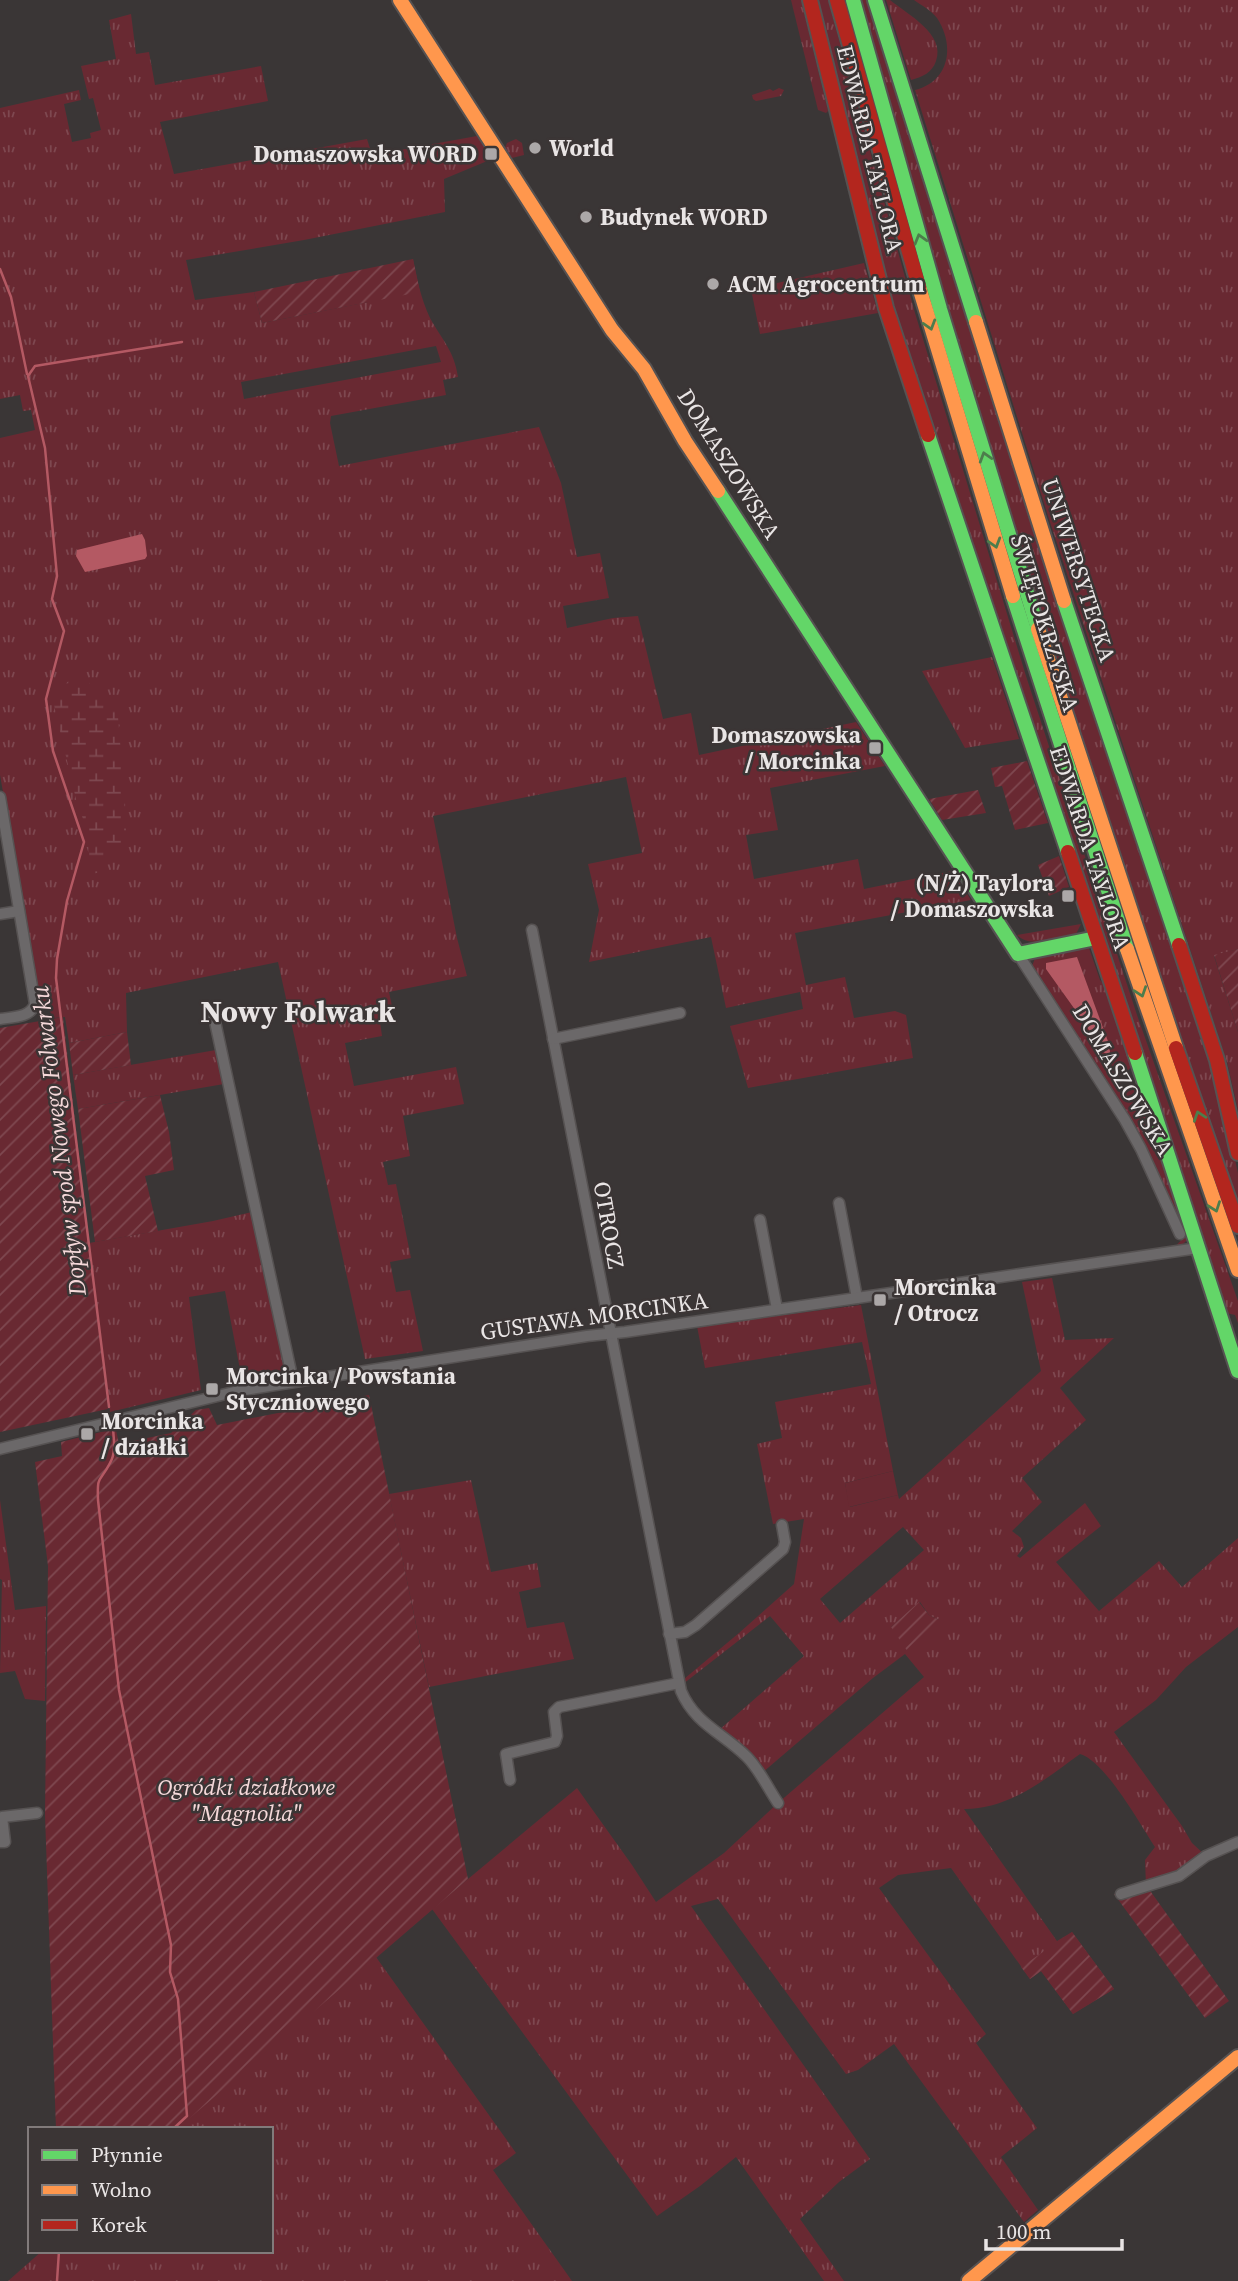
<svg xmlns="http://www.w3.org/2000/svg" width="1238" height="2281" font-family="'Source Serif 4',serif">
  <defs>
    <pattern id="grass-tufts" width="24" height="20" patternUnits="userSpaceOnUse" patternTransform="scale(1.75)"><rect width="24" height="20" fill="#692932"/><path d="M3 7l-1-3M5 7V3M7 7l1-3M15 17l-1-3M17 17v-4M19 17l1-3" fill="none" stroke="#7e4850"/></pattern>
    <pattern id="wetland-marsh" width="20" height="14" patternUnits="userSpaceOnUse" patternTransform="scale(1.75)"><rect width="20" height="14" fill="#692932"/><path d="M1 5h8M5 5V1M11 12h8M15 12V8" fill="none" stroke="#7e4850"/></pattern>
    <pattern id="garden-furrows" width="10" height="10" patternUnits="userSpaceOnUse" patternTransform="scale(1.75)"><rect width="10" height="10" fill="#692932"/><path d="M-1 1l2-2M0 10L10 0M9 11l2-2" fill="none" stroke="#7e4850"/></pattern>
  </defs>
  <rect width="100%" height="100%" fill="#3a3636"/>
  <!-- grass -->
  <g fill="url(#grass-tufts)" fill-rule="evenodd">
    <polygon points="791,0 801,0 828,111 826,113 818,110"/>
    <polygon points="814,0 828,0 915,313 1026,676 1137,1015 1238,1301 1238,1323 1235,1315 1222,1312 897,323"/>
    <polygon points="861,0 871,0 1212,1061 1238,1173 1238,1205 1133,897 979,414"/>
    <path d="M 886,0 L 890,0 C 907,14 946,34 936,61 C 932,73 922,77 911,80 Z"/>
    <path d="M 914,0 L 1238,0 L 1238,949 L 1214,956 L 1238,1032 L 1238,1110 L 1227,1062 L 1048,516 L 915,90 C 950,81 955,45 937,18 C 932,11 921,5 914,0 Z"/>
    <path d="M 131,14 L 136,54 L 149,52 L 155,85 L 261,66 L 268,101 L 160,122 L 174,174 L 367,139 L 372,155 L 477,136 L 492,159 L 444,179 L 445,212 L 304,240 L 186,260 L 195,300 L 254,292 L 262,323 L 368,302 L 413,259 C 417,279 421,299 430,318 C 442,340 454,350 458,377 L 443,380 L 446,395 L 331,416 L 330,423 L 339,466 L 539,427 L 561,483 L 577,557 L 600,553 L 609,598 L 563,606 L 567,628 L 613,618 L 638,616 L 663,719 L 691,713 L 699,755 L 856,722 L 885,766 L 770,788 L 778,830 L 746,835 L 754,879 L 858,859 L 864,889 L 952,871 L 971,900 L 795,933 L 806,985 L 845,977 L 854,1018 L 895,1011 L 906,1015 L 913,1058 L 748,1088 L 730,1026 L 803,1009 L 800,992 L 726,1008 L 711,937 L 589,962 L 599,910 L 588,864 L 642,853 L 626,777 L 433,816 L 457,938 L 467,976 L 389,992 L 393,1011 L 379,1015 L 382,1036 L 345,1043 L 354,1086 L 456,1067 L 464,1104 L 403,1116 L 410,1156 L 383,1162 L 388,1185 L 396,1184 L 411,1258 L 390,1262 L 396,1292 L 410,1290 L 423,1351 L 365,1359 L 278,962 L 126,993 L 127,1032 L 69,1043 L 65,1017 L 54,1018 L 41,997 L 35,973 L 0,775 L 0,438 L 35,430 L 31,410 L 23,411 L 20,395 L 0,399 L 0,108 L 79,90 L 81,100 L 64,104 L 72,142 L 91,138 L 90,133 L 101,130 L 93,98 L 89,99 L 81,66 L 116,59 L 109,20 ZM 436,346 L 441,362 L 244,399 L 241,382 Z"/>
    <polygon points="779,88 784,90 781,96 756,101 753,99 752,95 770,89 773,91"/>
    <polygon points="516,139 522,143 524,155 512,158 505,148 507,143"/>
    <polygon points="864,263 878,313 760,334 751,289"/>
    <polygon points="992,657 1019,739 965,748 922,671"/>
    <path d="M 1081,924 L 1076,934 C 1061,940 1029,948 1017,935 Z"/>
    <path d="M 1083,948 L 1089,948 L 1100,980 L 1108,989 L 1132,1065 L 1128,1071 L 1119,1075 L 1125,1091 C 1133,1090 1139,1088 1145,1096 L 1188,1239 L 1179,1248 L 1174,1248 L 1184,1237 L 1138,1135 L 1032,966 L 1036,956 Z"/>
    <polygon points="216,1050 224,1084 78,1109 73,1075"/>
    <polygon points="252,1212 288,1373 242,1380 225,1291 189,1297 201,1390 110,1412 89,1243 213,1221"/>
    <path d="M 1052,1278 L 1065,1340 L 1114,1338 L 1060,1388 L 1086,1420 L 1022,1478 L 1042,1502 L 1012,1531 L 1021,1538 L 1024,1547 L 1017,1556 L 1020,1558 L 1085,1503 L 1101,1526 L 1056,1562 L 1099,1611 L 1159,1561 L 1182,1587 L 1238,1538 L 1238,1627 L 1186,1667 L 1156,1700 L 1114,1732 L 1182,1826 L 1192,1843 L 1206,1856 L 1201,1861 L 1146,1885 L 1145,1860 L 1155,1847 C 1140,1824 1105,1761 1080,1754 C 1044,1780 1010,1809 964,1809 L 1057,1941 L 1072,1932 L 1114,1989 L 1073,2014 L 1041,1971 L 1030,1979 L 951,1868 L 898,1875 L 879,1888 L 986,2034 L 976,2043 L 1037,2128 L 1001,2157 L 1038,2210 L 1024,2222 L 894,2044 L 858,2070 L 846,2074 L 718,1899 L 691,1906 L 870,2159 L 839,2182 L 800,2219 L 844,2281 L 824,2281 L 736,2157 L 700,2186 L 657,2216 L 432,1909 L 577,1788 L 632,1865 L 656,1902 L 724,1853 L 778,1803 L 924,1677 L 905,1654 L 873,1678 L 762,1773 C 753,1751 738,1742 719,1730 L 804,1656 L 770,1616 L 683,1684 L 684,1679 L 739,1633 L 794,1584 L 804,1519 L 773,1524 L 757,1444 L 782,1438 L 775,1402 L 871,1384 L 862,1342 L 705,1368 L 697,1326 L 861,1305 L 893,1471 L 845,1483 L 850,1507 L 898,1495 L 899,1499 L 1041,1371 L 1022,1282 ZM 903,1527 L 924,1550 L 840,1623 L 820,1599 ZM 920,1602 L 929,1615 L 939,1620 L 891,1627 Z"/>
    <polygon points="471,1480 491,1572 537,1563 541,1587 519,1592 527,1628 564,1622 574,1659 429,1687 389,1494"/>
    <polygon points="0,1500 15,1610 46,1606 45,1701 25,1699 15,1671 0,1673 2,1580 0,1579"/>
    <polygon points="376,1957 516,2153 493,2170 572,2281 8,2281 42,2251 271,2251 271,2129 173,2129 187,2116 205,2104"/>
  </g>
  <!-- wetland -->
  <polygon fill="url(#wetland-marsh)" points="75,672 84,675 99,698 114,704 118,717 125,800 126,837 101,872 87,875 89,836 76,799 53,701"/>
  <!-- park -->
  <polygon fill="#692932" points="893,1471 898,1495 849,1507 845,1483"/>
  <!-- garden -->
  <g fill="url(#garden-furrows)">
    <polygon points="413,259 420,292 262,323 254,292"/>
    <polygon points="1027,761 1048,823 1015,830 1002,786 995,787 991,768"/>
    <polygon points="978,790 986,813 942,820 929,799"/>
    <polygon points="1059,856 1069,887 1049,896 1038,865"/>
    <polygon points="1238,949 1238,1032 1214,955"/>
    <polygon points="63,1017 108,1409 0,1432 0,1028"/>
    <polygon points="127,1032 131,1065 73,1075 69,1043"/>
    <polygon points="160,1095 169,1132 174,1170 145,1176 158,1231 95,1242 78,1109"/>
    <polygon points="369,1395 468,1879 177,2129 56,2129 45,1815 48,1566 35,1462 62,1456 61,1442 113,1429 116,1430 119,1444 171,1433 196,1410 209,1408 217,1425"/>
    <polygon points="919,1602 929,1615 939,1620 940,1626 908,1652 891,1627"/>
    <polygon points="1146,1885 1229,2001 1205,2018 1114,1894 1121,1894"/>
    <polygon points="1072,1932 1114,1989 1073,2014 1041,1971 1030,1979 1021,1967"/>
  </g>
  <!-- water -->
  <g fill="#b45963">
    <polygon points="142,534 145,540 147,556 145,559 85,572 76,556 77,550"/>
    <polygon points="1077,957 1109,1044 1110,1052 1109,1055 1101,1051 1086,1025 1046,969 1046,963"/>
  </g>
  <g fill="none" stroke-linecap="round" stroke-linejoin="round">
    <!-- stream -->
    <g stroke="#b45963" stroke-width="2.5">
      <polyline points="0,269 11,297 27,374"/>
      <polyline points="109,1407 56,978 57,959 67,901 84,842 53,751 46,699 64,631 52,599 57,576 45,448 28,376 35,366 182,342"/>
      <path d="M 113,1429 C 114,1440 116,1453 110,1463 C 100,1483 97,1473 98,1500 L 119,1690 L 171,1945 L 170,1972 L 178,1999 L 187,2116 L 173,2129"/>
      <polyline points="57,2281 59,2251"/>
    </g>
    <!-- street casing -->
    <g stroke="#565252" stroke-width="13">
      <g id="street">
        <path d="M 0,797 L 35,1004 C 30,1018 13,1017 0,1019"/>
        <polyline points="0,914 19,911"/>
        <path d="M 532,930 L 681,1691 C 695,1724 723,1733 747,1757 C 759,1769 768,1788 778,1803"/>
        <polyline points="1018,954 1125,1120 1141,1149 1180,1234"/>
        <polyline points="214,1017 293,1381"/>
        <polyline points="553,1039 680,1013"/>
        <polyline points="839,1203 857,1298"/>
        <polyline points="760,1220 777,1309"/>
        <polyline points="0,1449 238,1391 587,1336 625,1332 1198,1248"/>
        <polyline points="669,1634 685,1632 696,1625 783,1549 785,1542 782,1525"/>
        <polyline points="510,1780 506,1754 555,1742 557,1736 554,1712 559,1707 679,1683"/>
        <polyline points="0,1842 5,1842 2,1817 37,1813"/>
        <polyline points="1121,1894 1179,1876 1206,1856 1238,1842"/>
      </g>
    </g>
    <!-- fast casing -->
    <g stroke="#565252" stroke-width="18">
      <g id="fast">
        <polyline points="853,0 940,309 1038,629"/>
        <polyline points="875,0 976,322"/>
        <polyline points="928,435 1068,852"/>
        <polyline points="718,491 1018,954 1096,938"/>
        <polyline points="1013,596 1127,949"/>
        <polyline points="1064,601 1179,945"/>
        <polyline points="1135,1053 1238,1371"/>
      </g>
    </g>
    <!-- slow casing -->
    <g stroke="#565252" stroke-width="18">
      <g id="slow">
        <polyline points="400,0 612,330 644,369 685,441 718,491"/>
        <polyline points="919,287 1013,596"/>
        <polyline points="976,322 1064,601"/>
        <polyline points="1038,629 1176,1048"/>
        <polyline points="1127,949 1238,1270"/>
        <polyline points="969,2281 1238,2057"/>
      </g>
    </g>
    <!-- jam casing -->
    <g stroke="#565252" stroke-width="18">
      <g id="jam">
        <polyline points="810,0 886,308 928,435"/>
        <polyline points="837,0 919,287"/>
        <polyline points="1068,852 1135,1053"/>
        <polyline points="1179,945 1217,1060 1238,1153"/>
        <polyline points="1176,1048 1238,1226"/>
      </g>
    </g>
    <!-- street -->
    <use href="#street" stroke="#6b6869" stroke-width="10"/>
    <!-- fast -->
    <use href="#fast" stroke="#63d668" stroke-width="14"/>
    <!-- slow -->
    <use href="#slow" stroke="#ff974d" stroke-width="14"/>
    <!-- jam -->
    <use href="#jam" stroke="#b3261e" stroke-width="14"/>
  </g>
  <!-- one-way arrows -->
  <defs><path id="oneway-chevron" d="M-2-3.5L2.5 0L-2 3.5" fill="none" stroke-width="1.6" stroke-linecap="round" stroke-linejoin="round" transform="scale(1.75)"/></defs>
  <g stroke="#4d7d4c">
    <use href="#oneway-chevron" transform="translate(920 239) rotate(-106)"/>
    <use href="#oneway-chevron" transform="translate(930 325) rotate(73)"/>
    <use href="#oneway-chevron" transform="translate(985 457) rotate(-107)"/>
    <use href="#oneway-chevron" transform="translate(995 543) rotate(73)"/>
    <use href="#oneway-chevron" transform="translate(1141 992) rotate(71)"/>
    <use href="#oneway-chevron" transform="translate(1199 1116) rotate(-109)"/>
    <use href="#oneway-chevron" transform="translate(1215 1207) rotate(70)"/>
  </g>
  <!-- markers -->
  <g fill="#aca8a8" stroke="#3b3535" stroke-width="2.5">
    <circle cx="535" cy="148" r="7"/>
    <rect x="484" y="147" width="14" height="14" rx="3.5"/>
    <circle cx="586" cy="217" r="7"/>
    <circle cx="713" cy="284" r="7"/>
    <rect x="868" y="741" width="14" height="14" rx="3.5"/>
    <rect x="1061" y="889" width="14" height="14" rx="3.5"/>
    <rect x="873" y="1293" width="14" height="14" rx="3.5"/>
    <rect x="205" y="1382" width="14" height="14" rx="3.5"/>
    <rect x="80" y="1427" width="14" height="14" rx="3.5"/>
  </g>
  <g text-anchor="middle" stroke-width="5" stroke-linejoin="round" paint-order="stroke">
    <!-- poi labels -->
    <g font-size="23" font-weight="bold" fill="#e9e5e5" stroke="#3b3535" text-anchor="start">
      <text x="549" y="156">World</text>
      <text x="477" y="162" text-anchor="end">Domaszowska WORD</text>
      <text x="600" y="225">Budynek WORD</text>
      <text x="727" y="292">ACM Agrocentrum</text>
      <text x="861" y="743" text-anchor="end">Domaszowska<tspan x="861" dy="26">/ Morcinka</tspan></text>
      <text x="1054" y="891" text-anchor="end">(N/Ż) Taylora<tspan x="1054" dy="26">/ Domaszowska</tspan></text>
      <text x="894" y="1295">Morcinka<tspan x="894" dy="26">/ Otrocz</tspan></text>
      <text x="226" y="1384">Morcinka / Powstania<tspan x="226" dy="26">Styczniowego</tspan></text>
      <text x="101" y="1429">Morcinka<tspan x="101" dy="26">/ działki</tspan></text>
    </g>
    <!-- street labels -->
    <g font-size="23" fill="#e9e5e5" stroke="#3b3535">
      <text transform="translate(870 149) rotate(76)" y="8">EDWARDA TAYLORA</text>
      <text transform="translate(729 464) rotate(58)" y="8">DOMASZOWSKA</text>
      <text transform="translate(1079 570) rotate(72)" y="8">UNIWERSYTECKA</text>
      <text transform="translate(1045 623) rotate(73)" y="8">ŚWIĘTOKRZYSKA</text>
      <text transform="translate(1090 848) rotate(72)" y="8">EDWARDA TAYLORA</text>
      <text transform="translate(1123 1080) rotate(59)" y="8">DOMASZOWSKA</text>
      <text transform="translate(609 1225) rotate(80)" y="8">OTROCZ</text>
      <text transform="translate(594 1316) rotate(-8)" y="8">GUSTAWA MORCINKA</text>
    </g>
    <!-- park labels -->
    <g font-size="23" font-style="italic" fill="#f6d9da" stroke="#3b3535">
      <text x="246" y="1795">Ogródki działkowe<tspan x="246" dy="26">"Magnolia"</tspan></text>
    </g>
    <!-- water labels -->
    <g font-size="24" font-style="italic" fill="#f5d8d9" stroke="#3b3535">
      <text transform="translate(59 1141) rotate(-97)" y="8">Dopływ spod Nowego Folwarku</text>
    </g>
    <!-- district labels -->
    <g font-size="30" font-weight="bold" fill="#e9e5e5" stroke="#3b3535">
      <text x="298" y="1022">Nowy Folwark</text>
    </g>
  </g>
  <!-- legend -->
  <rect x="28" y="2127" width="245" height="126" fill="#3b3535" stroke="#817b7b" stroke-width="2"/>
  <rect x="42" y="2150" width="35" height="10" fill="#63d668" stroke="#817b7b" stroke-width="2"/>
  <text x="91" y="2162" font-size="21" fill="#e9e5e5">Płynnie</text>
  <rect x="42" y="2185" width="35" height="10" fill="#ff974d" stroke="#817b7b" stroke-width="2"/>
  <text x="91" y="2197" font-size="21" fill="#e9e5e5">Wolno</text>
  <rect x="42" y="2220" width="35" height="10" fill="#b3261e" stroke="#817b7b" stroke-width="2"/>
  <text x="91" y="2232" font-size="21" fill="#e9e5e5">Korek</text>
  <!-- scale -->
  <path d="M986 2239v10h136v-10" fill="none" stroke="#e9e5e5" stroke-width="3.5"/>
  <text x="996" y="2239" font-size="21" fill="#e9e5e5" stroke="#3b3535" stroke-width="5" paint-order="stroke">100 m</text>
</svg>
